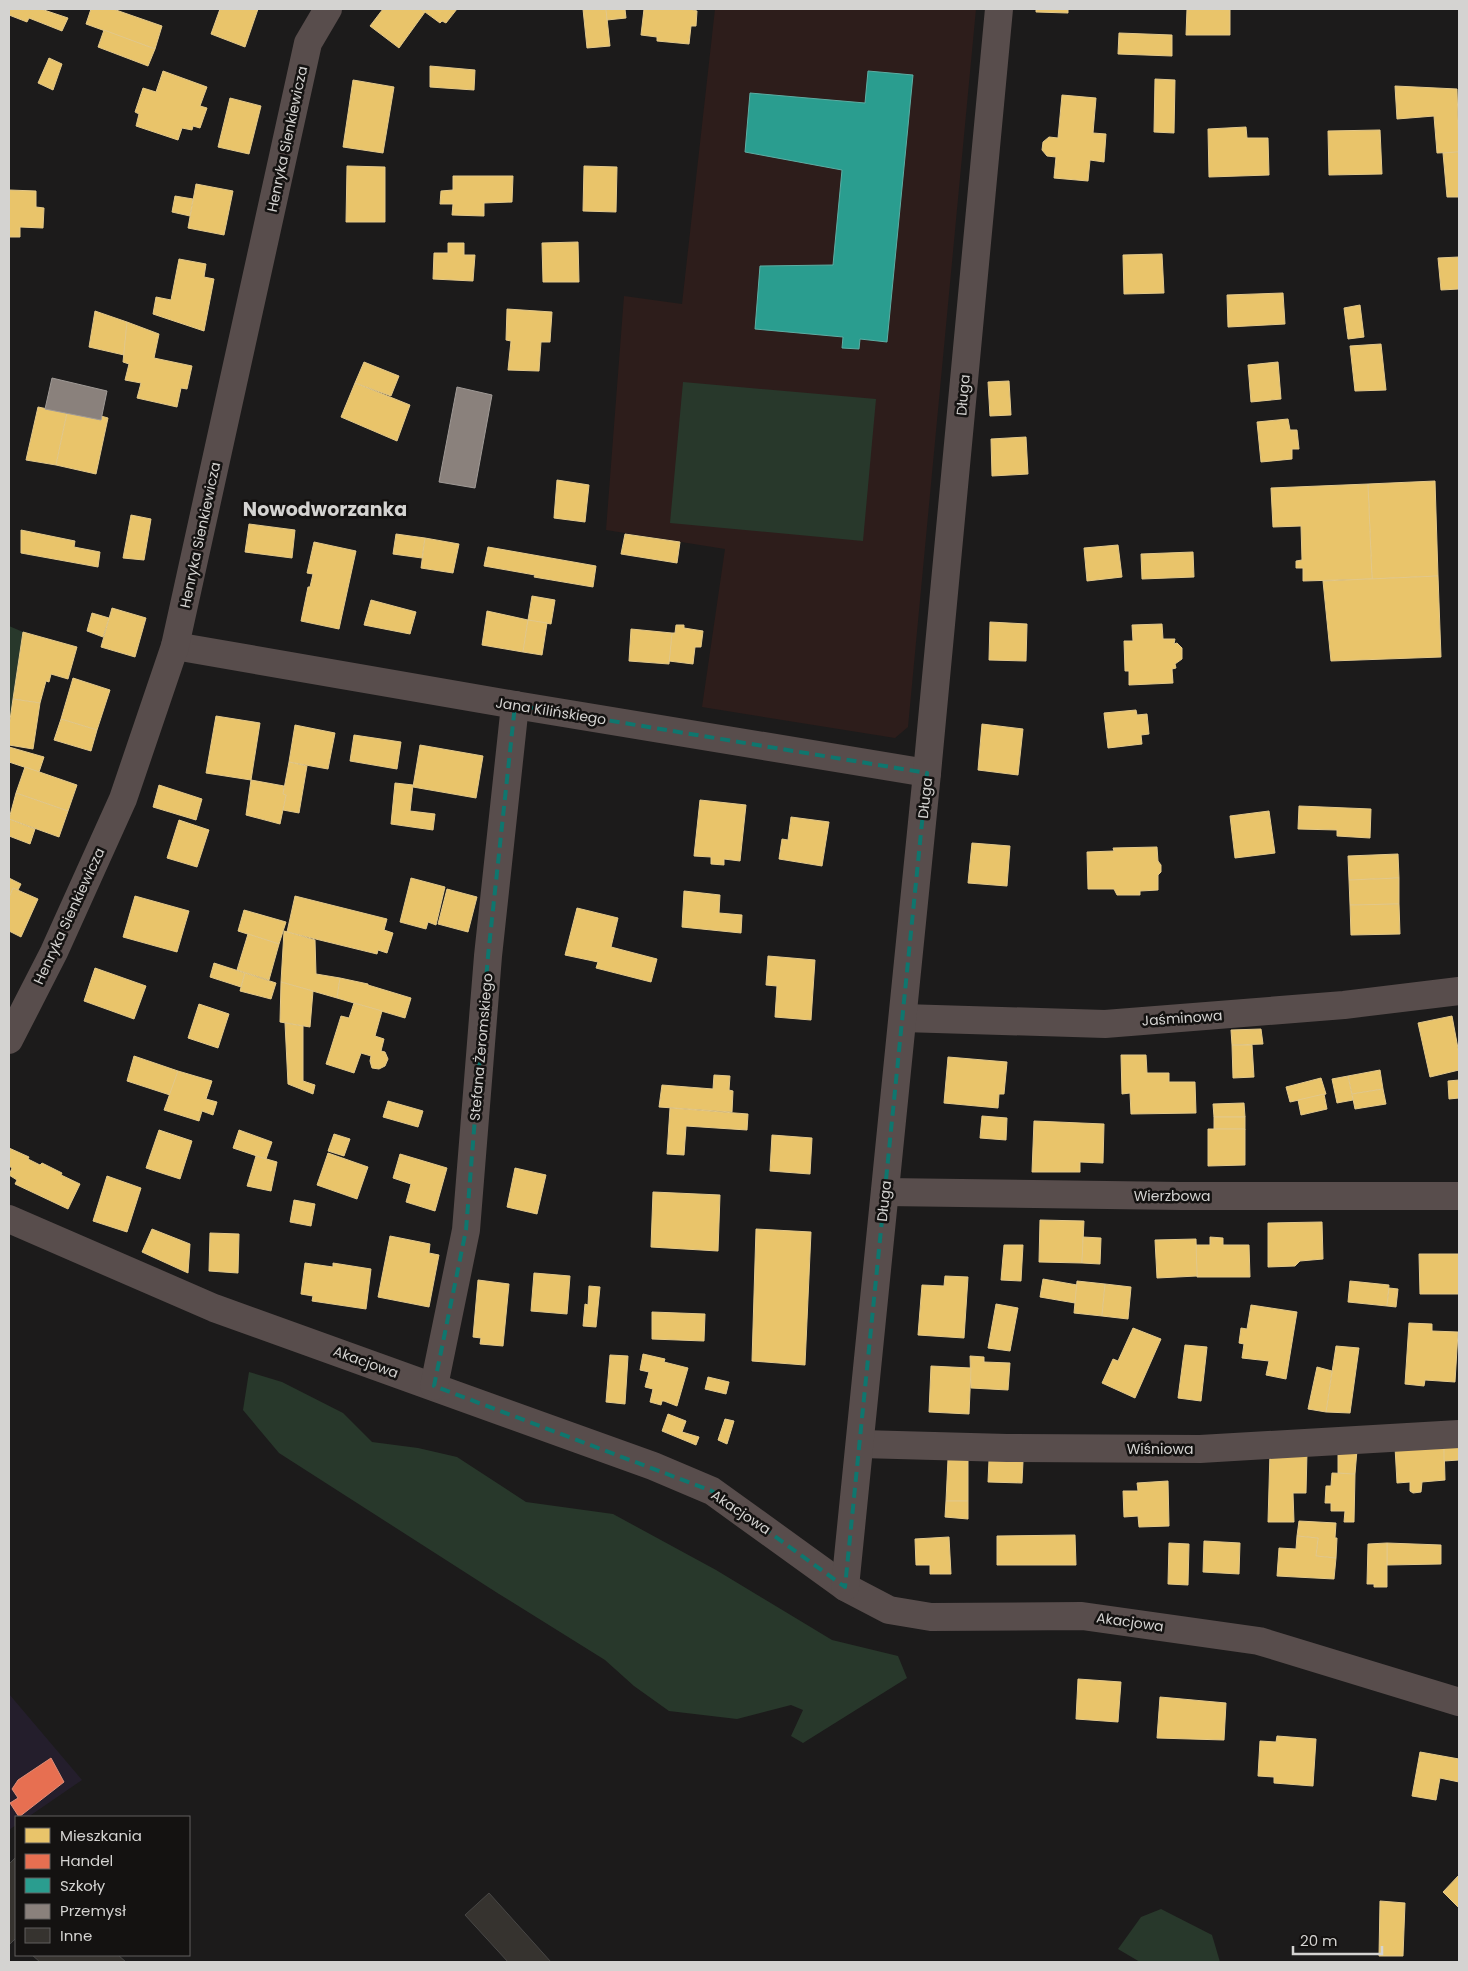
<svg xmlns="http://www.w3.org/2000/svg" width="1468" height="1971" font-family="Poppins,sans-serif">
  <rect width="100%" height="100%" fill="#1c1b1b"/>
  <!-- commercial -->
  <polygon fill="#241e2c" points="9,1694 82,1780 28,1817 16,1817 16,1825 9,1830"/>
  <!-- education -->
  <polygon fill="#2d1d1b" points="715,9 976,9 908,727 895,738 702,707 725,549 606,530 624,296 682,304"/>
  <!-- green -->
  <g fill="#28382b">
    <polygon points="683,382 876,399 863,541 670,523"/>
    <polygon points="9,626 23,632 9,727"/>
    <polygon points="249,1372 282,1382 343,1413 372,1442 418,1448 457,1457 526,1502 613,1514 716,1570 832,1640 898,1656 907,1678 803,1743 791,1736 803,1710 791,1705 737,1719 669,1711 634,1686 605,1660 499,1594 279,1453 243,1410"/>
    <polygon points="1161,1909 1212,1935 1220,1962 1140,1962 1118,1949 1141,1917"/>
  </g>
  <!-- homes -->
  <g fill="#e9c46a" stroke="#e3c889">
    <polygon points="9,9 41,9 68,18 62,31 29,18 27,22 9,15"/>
    <polygon points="91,9 113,9 162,26 155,49 86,24"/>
    <polygon points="220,9 258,9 245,47 211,34"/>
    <polygon points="383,9 421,9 425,12 399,48 370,26"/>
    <polygon points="421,9 457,9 446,23 442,21 440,23"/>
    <polygon points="583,9 606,9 610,46 587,48"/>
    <polygon points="606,9 625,9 626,18 607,20"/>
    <polygon points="644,9 693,9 693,10 697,11 696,26 691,26 689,44 657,41 657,37 641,35"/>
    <polygon points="1036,9 1068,9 1068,13 1036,12"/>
    <polygon points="1187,9 1230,9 1230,35 1186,35"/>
    <polygon points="104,30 155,49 148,66 98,47"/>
    <polygon points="1119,33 1172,35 1172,56 1118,54"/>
    <polygon points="49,58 62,64 53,90 38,83"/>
    <polygon points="430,66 475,70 474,90 430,87"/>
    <polygon points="163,71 207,87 200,106 207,108 200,128 193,126 192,130 182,128 178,140 136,126 139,114 135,112 143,88 156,92"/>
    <polygon points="1155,79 1175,80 1174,133 1154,132"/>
    <polygon points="353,80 394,87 383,153 343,147"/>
    <polygon points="1395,86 1457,89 1459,152 1437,153 1434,116 1397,119"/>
    <polygon points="1062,95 1096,98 1093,133 1106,134 1104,162 1090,160 1088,181 1054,178 1056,157 1047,156 1042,150 1043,142 1049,137 1058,138"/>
    <polygon points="230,98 261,106 249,154 218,147"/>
    <polygon points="1246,127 1247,138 1268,138 1269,175 1209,177 1208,129"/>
    <polygon points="1380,130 1382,174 1329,175 1328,131"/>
    <polygon points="1459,152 1459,197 1447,197 1443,153"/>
    <polygon points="347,166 385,167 385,222 346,222"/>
    <polygon points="584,166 617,167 616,212 583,211"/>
    <polygon points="453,176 513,176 512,202 484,203 484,216 452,215 453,204 440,204 441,191 453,190"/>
    <polygon points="196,184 233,191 224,235 188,228"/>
    <polygon points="9,190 36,191 36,207 44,208 43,228 20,227 20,237 9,237"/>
    <polygon points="175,196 193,199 190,216 172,212"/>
    <polygon points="578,242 579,282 543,282 542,243"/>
    <polygon points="448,243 464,243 464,255 475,255 473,281 433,279 434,253 448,253"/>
    <polygon points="1162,254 1164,293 1124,294 1123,255"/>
    <polygon points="1459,257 1459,289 1441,290 1438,258"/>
    <polygon points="179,259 206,264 204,277 214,279 204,331 153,314 156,297 171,300"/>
    <polygon points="1283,293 1285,324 1228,327 1227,295"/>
    <polygon points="1360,305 1364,337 1348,339 1344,308"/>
    <polygon points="507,309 552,312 550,342 541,342 539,371 508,370 511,341 506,340"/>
    <polygon points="95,311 127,322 124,355 89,347"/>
    <polygon points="127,322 159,334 154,358 192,366 187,389 181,388 177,407 137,398 141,383 125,380 129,364 123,362"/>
    <polygon points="1381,344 1386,390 1355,391 1350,346"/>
    <polygon points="364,362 399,376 391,396 355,383"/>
    <polygon points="1278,362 1281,399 1251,402 1248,365"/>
    <polygon points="1009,381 1011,415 990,416 988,382"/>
    <polygon points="355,383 410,405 397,441 341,417"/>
    <polygon points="38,407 67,413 56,465 26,460"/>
    <polygon points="67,413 101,420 101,416 108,418 96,474 56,465"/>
    <polygon points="1288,419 1290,430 1297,430 1299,449 1292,449 1292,459 1261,462 1257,422"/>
    <polygon points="1026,437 1028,474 992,476 991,439"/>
    <polygon points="557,480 589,485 585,522 554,518"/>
    <polygon points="1435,481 1438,576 1372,579 1368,484"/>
    <polygon points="1368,484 1372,579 1303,581 1303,568 1296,568 1296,561 1302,560 1301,526 1273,527 1271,488"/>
    <polygon points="131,515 151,519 144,560 123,558"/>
    <polygon points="249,524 295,530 292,558 245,552"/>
    <polygon points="21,530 75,541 74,547 100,552 98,567 21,553"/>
    <polygon points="396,534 425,538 422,558 393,554"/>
    <polygon points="625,534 680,542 677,563 621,554"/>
    <polygon points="425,538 459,544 453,573 421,568"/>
    <polygon points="314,542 356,551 339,629 301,621 308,587 310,587 313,574 307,573"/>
    <polygon points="1118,545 1122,577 1087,581 1084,548"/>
    <polygon points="488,547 596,566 593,587 534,577 535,575 484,566"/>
    <polygon points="1193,552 1194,577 1142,579 1141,554"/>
    <polygon points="1438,576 1441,657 1331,661 1323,581"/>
    <polygon points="532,596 555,600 551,624 528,620"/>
    <polygon points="371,600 416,612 410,634 364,625"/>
    <polygon points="112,608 146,618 135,657 101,647"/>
    <polygon points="487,611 528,620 523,652 482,645"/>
    <polygon points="92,613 109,618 103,637 87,631"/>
    <polygon points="528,620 547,623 542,655 523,652"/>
    <polygon points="990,622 1027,624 1026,661 989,660"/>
    <polygon points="1162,624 1163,639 1175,639 1174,644 1177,643 1182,648 1182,659 1175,664 1176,668 1172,669 1173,683 1129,685 1129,671 1125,671 1124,641 1133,641 1132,625"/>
    <polygon points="676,625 684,625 684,628 703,631 701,647 695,647 693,664 669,661 672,633 675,633"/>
    <polygon points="631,629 672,633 669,664 629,661"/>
    <polygon points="23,632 77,647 68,679 51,674 49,682 46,681 40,703 13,699"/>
    <polygon points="73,678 110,690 97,730 61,719"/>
    <polygon points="13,699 40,703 33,749 9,745 9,727"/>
    <polygon points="1136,710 1137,715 1147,714 1149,734 1141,735 1142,744 1108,748 1104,713"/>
    <polygon points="216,716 260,723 251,780 206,773"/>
    <polygon points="61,719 97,730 91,751 54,740"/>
    <polygon points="982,724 1023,729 1018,775 978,770"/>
    <polygon points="295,725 335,733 328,769 289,762"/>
    <polygon points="354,735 401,742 397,769 350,761"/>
    <polygon points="420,745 483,756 476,798 413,787"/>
    <polygon points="9,747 44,757 39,772 9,762"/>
    <polygon points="289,762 307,766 299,813 283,810 286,795 283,794"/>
    <polygon points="25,767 77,785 68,811 16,793"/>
    <polygon points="251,780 284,786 283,794 286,795 280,824 246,815"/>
    <polygon points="395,783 413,785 410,811 435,814 433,830 391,824"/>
    <polygon points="159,785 202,799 196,820 153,807"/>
    <polygon points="16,793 68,811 59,837 9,819"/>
    <polygon points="700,800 746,805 740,861 724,859 724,865 711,864 711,857 694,856"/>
    <polygon points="1299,806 1371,809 1370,838 1337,836 1337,830 1298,829"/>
    <polygon points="1269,811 1275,853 1235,858 1230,816"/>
    <polygon points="791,817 829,822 822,866 779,859 782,839 788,840"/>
    <polygon points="9,819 35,829 30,844 9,836"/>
    <polygon points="179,820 209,830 197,867 167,858"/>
    <polygon points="972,843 1010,846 1007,886 968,883"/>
    <polygon points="1157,847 1158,861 1161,865 1161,872 1158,875 1158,890 1140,891 1140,895 1117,895 1114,889 1088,889 1087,852 1114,851 1113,848"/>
    <polygon points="1398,854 1399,878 1349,880 1348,856"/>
    <polygon points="9,878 21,884 18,890 13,888 9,898"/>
    <polygon points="411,878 445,887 436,925 428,922 426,929 400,922"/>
    <polygon points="1399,878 1399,904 1350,905 1349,880"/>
    <polygon points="13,888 38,899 21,937 9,931 9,898"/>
    <polygon points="447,889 477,897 468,932 438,924"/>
    <polygon points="684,891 720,895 719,913 742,915 741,933 682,927"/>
    <polygon points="135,896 189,911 177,952 123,937"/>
    <polygon points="295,896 387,919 384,930 393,933 387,953 378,950 377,954 287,932"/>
    <polygon points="1399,904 1400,934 1351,935 1350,905"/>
    <polygon points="577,908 618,918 611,947 657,959 651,982 596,968 598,962 565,955"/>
    <polygon points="244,910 286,922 279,944 238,931"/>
    <polygon points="284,931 315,940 316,974 340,978 337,998 281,982"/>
    <polygon points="248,934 279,944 269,980 237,970"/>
    <polygon points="768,956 815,960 811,1020 775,1017 777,986 766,985"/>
    <polygon points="214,963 245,973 241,987 210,977"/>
    <polygon points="95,968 146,986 134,1019 84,1001"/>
    <polygon points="245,973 276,983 271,999 240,991"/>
    <polygon points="340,978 368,984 368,985 411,998 405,1018 337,998"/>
    <polygon points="281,982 313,991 310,1027 280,1022"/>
    <polygon points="354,1003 382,1011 375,1036 384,1039 381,1051 385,1052 388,1059 385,1066 379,1069 372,1068 370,1061 371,1056 361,1053 354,1073 326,1064 341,1016 349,1018"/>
    <polygon points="199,1004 229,1014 218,1048 188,1038"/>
    <polygon points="1452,1016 1459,1054 1459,1070 1430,1077 1418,1023"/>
    <polygon points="285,1023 303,1026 303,1081 315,1085 313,1094 288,1084"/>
    <polygon points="1261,1029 1263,1044 1232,1045 1231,1030"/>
    <polygon points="1232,1045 1252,1045 1254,1077 1233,1078"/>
    <polygon points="1121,1055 1146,1055 1147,1073 1169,1073 1169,1082 1195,1082 1196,1113 1131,1114 1130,1093 1122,1094"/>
    <polygon points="134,1056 178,1071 170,1095 127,1081"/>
    <polygon points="948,1057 1007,1062 1004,1094 999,1094 998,1108 944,1103"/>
    <polygon points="1380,1070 1383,1089 1352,1094 1348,1076"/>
    <polygon points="178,1071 212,1081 206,1099 217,1102 213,1115 202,1111 199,1121 164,1110"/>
    <polygon points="714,1075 730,1076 729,1090 733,1091 732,1112 659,1107 662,1085 713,1089"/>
    <polygon points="1348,1076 1353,1100 1337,1103 1332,1079"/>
    <polygon points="1321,1078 1326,1094 1290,1102 1286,1087"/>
    <polygon points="1459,1080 1459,1098 1449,1099 1448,1081"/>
    <polygon points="1383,1089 1386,1104 1355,1109 1352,1094"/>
    <polygon points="1324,1094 1327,1109 1301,1115 1298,1100"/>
    <polygon points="388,1101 423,1111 418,1127 383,1117"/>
    <polygon points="1244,1103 1245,1117 1214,1117 1213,1104"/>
    <polygon points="670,1108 748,1114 747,1130 686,1126 684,1155 667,1154"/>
    <polygon points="982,1116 1007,1118 1006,1140 980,1138"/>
    <rect x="1214" y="1117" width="31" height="12"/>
    <polygon points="1034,1121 1104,1124 1103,1163 1080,1162 1080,1172 1032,1172"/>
    <polygon points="1208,1129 1245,1129 1245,1165 1208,1166"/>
    <polygon points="159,1130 192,1141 180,1179 146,1168"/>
    <polygon points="239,1130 272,1142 266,1159 233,1148"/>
    <polygon points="334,1134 350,1139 344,1156 328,1151"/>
    <polygon points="772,1135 812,1138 810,1174 770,1171"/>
    <polygon points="9,1148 29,1157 28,1159 40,1165 42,1163 62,1173 61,1175 80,1184 68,1209 15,1184 17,1180 9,1175 12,1168 9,1166"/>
    <polygon points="328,1153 368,1167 357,1199 317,1185"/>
    <polygon points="400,1154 447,1168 435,1211 406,1202 411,1184 393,1178"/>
    <polygon points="256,1156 277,1162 271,1191 247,1186"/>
    <polygon points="515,1168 546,1175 537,1214 507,1207"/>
    <polygon points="107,1176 141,1188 127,1232 93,1221"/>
    <polygon points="653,1192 720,1195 718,1251 651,1247"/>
    <polygon points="294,1200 315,1204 311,1226 290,1222"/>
    <polygon points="1040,1220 1084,1221 1082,1263 1039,1262"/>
    <polygon points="1322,1222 1323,1259 1300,1261 1295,1266 1268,1267 1268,1223"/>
    <polygon points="152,1229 190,1244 188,1273 142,1252"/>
    <polygon points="756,1229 811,1232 805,1365 752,1361"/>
    <polygon points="210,1233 239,1234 238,1273 209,1271"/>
    <polygon points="390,1236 430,1244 429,1253 439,1255 429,1307 378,1297"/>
    <polygon points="1083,1237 1101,1238 1100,1264 1082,1263"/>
    <polygon points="1210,1237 1223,1238 1223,1245 1249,1245 1250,1277 1197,1277 1196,1245 1210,1245"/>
    <polygon points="1196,1239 1197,1276 1157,1278 1155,1240"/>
    <polygon points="1004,1245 1023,1245 1021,1281 1001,1280"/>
    <polygon points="1419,1254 1459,1254 1459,1294 1420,1294"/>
    <polygon points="305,1263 333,1267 333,1263 371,1269 366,1309 312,1301 313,1296 301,1294"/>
    <polygon points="534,1273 570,1276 567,1314 531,1311"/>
    <polygon points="945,1276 968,1277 964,1338 918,1335 922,1285 944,1286"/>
    <polygon points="1043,1279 1077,1285 1075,1303 1040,1297"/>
    <polygon points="478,1280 509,1284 503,1346 480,1344 481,1338 473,1337"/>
    <polygon points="1077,1281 1105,1284 1102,1316 1074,1313"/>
    <polygon points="1350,1281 1389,1285 1387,1306 1348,1302"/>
    <polygon points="1105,1284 1131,1287 1128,1319 1102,1316"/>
    <polygon points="589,1286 600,1287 596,1327 583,1326 585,1304 588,1305"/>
    <polygon points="1389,1288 1398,1289 1396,1307 1387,1306"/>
    <polygon points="996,1304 1018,1308 1010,1351 988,1348"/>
    <polygon points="1251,1305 1297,1312 1286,1379 1266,1375 1269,1361 1242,1358 1244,1344 1239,1343 1241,1328 1247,1329"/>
    <polygon points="652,1312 705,1314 704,1341 652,1339"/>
    <polygon points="1409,1323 1432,1324 1432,1331 1458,1332 1455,1382 1425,1380 1424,1386 1405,1384"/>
    <polygon points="1133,1328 1161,1339 1135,1398 1102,1383 1113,1359 1118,1361"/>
    <polygon points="1185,1345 1207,1347 1201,1401 1178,1398"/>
    <polygon points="1336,1346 1359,1348 1350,1413 1326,1412"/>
    <polygon points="643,1354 665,1359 664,1362 688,1368 677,1406 664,1401 662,1401 661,1405 650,1402 653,1389 645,1387 649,1372 640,1370"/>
    <polygon points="610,1355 628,1356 625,1404 606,1402"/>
    <polygon points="970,1356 984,1357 984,1362 1010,1363 1008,1390 971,1388"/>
    <polygon points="931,1366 971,1368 969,1414 929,1412"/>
    <polygon points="1317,1367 1332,1371 1326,1412 1308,1409"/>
    <polygon points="708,1377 729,1382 726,1394 705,1389"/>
    <polygon points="668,1414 686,1421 682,1432 699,1437 696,1445 662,1431"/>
    <polygon points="725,1419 734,1421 727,1444 718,1440"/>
    <polygon points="1444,1444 1445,1480 1422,1482 1421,1492 1413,1493 1410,1491 1410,1482 1397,1483 1395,1447"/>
    <polygon points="1459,1445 1459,1460 1444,1461 1444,1446"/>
    <polygon points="1338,1450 1357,1450 1355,1474 1338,1473"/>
    <polygon points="1270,1452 1307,1452 1306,1493 1293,1493 1294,1522 1268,1522"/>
    <polygon points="948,1459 968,1460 968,1501 946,1501"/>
    <polygon points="989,1460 1023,1461 1022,1483 988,1482"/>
    <polygon points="1332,1473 1355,1474 1354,1522 1344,1522 1345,1511 1331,1511 1331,1503 1325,1503 1326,1486 1331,1486"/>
    <polygon points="1168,1481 1169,1526 1139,1527 1138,1516 1124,1517 1123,1491 1138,1491 1137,1483"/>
    <polygon points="946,1501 968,1501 968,1519 945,1517"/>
    <polygon points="1299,1521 1336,1523 1335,1538 1337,1538 1336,1558 1316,1556 1318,1538 1297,1536"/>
    <polygon points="1075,1535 1076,1565 997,1565 997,1536"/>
    <polygon points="1297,1536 1318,1538 1316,1556 1336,1558 1334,1579 1277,1576 1279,1548 1296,1549"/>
    <polygon points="949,1537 951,1574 930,1574 930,1565 916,1565 915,1539"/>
    <polygon points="1204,1541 1240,1543 1239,1574 1203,1572"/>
    <polygon points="1169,1543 1189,1544 1188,1585 1168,1584"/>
    <polygon points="1387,1543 1441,1545 1441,1564 1387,1565"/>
    <polygon points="1387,1543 1387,1587 1374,1587 1374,1584 1367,1584 1368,1544"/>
    <polygon points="1078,1679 1121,1682 1118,1722 1076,1719"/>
    <polygon points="1160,1697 1226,1703 1224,1740 1157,1738"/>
    <polygon points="1277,1736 1316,1739 1313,1786 1274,1783 1274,1777 1258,1776 1260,1741 1276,1742"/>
    <polygon points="1420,1752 1459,1759 1459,1782 1440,1778 1436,1800 1412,1796"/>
    <polygon points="1459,1875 1459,1908 1443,1892"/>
    <polygon points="1380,1901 1405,1903 1403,1956 1379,1956"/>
  </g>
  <!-- shops -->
  <polygon fill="#e76f51" stroke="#e18d77" points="51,1758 64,1782 19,1817 10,1803 18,1798 12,1789 18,1780"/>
  <!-- schools -->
  <polygon fill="#2a9d8f" stroke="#5dada3" points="868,71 913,75 887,342 860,339 859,349 842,348 843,337 755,329 760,266 833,265 842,170 745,152 750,93 865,103"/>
  <!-- industry -->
  <g fill="#8a817c" stroke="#a09a96">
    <polygon points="52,378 107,391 101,420 45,409"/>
    <polygon points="457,387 492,395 475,488 439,482"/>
  </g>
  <!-- building -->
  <g fill="#36332f" stroke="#484746">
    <polygon points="15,1858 16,1859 16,1940 15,1939 9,1945 9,1864"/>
    <polygon points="489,1893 551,1962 508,1962 465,1915"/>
    <polygon points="32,1955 118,1955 126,1962 40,1962"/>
  </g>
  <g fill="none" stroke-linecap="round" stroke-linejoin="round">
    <!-- minor -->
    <g stroke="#584d4c" stroke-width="28">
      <polyline points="175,646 515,705 927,773"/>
      <polyline points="903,1018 1105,1024 1344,1005 1459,991"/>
      <polyline points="9,1040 54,952 123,799 175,646 308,43 328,9"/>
      <polyline points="885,1192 1180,1196 1459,1196"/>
      <polyline points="9,1219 214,1308 653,1466 712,1491 845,1587 889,1610 931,1617 1082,1616 1259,1641 1459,1702"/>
      <polyline points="434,1386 466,1230 488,956 515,705"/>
      <polyline points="861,1444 1007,1448 1200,1449 1459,1434"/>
      <polyline points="845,1587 927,773 999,9"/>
    </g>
  </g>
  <!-- marked area -->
  <path fill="none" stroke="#0f766e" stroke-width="4" stroke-dasharray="10 6" stroke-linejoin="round" d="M 515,705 L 927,773 L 845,1587 L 712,1491 L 434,1386 L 466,1230 L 488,956 Z"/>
  <g text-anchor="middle" stroke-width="5" stroke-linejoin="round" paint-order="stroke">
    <!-- street labels -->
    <g font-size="14" fill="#d4d3d1" stroke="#141211">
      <text transform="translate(287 139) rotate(-78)" y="5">Henryka Sienkiewicza</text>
      <text transform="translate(963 395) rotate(-85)" y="5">Długa</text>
      <text transform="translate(200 535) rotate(-78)" y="5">Henryka Sienkiewicza</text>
      <text transform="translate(551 711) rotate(9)" y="5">Jana Kilińskiego</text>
      <text transform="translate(925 798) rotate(-84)" y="5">Długa</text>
      <text transform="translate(69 916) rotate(-65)" y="5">Henryka Sienkiewicza</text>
      <text transform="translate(1182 1018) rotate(-4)" y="5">Jaśminowa</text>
      <text transform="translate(481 1047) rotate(-85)" y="5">Stefana Żeromskiego</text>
      <text x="1172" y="1201">Wierzbowa</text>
      <text transform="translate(884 1201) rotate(-84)" y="5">Długa</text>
      <text transform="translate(366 1362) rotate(20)" y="5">Akacjowa</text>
      <text x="1160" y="1454">Wiśniowa</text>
      <text transform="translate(741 1512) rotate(34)" y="5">Akacjowa</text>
      <text transform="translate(1130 1622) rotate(8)" y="5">Akacjowa</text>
    </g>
    <!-- district labels -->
    <g font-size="19" font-weight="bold" fill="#d4d3d1" stroke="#141211">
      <text x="325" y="516">Nowodworzanka</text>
    </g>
  </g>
  <!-- border -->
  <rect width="1468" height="1971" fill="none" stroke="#d4d3d1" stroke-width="20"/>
  <!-- legend -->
  <rect x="15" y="1816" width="175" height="140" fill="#141211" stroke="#615f5e"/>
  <rect x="25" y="1828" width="25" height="15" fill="#e9c46a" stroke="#615f5e"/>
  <text x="60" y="1841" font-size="15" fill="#d4d3d1">Mieszkania</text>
  <rect x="25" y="1854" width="25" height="15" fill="#e76f51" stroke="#615f5e"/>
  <text x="60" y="1866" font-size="15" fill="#d4d3d1">Handel</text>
  <rect x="25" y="1878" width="25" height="15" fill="#2a9d8f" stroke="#615f5e"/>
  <text x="60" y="1891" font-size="15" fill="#d4d3d1">Szkoły</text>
  <rect x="25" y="1904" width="25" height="15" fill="#8a817c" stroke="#615f5e"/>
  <text x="60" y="1916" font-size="15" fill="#d4d3d1">Przemysł</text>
  <rect x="25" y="1928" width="25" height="15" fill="#36332f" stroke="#615f5e"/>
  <text x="60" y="1941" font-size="15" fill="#d4d3d1">Inne</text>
  <!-- scale -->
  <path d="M1293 1946v8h89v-8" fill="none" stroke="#d4d3d1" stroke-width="2.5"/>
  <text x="1300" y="1946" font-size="15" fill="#d4d3d1" stroke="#141211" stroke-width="4" paint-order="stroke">20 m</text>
</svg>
